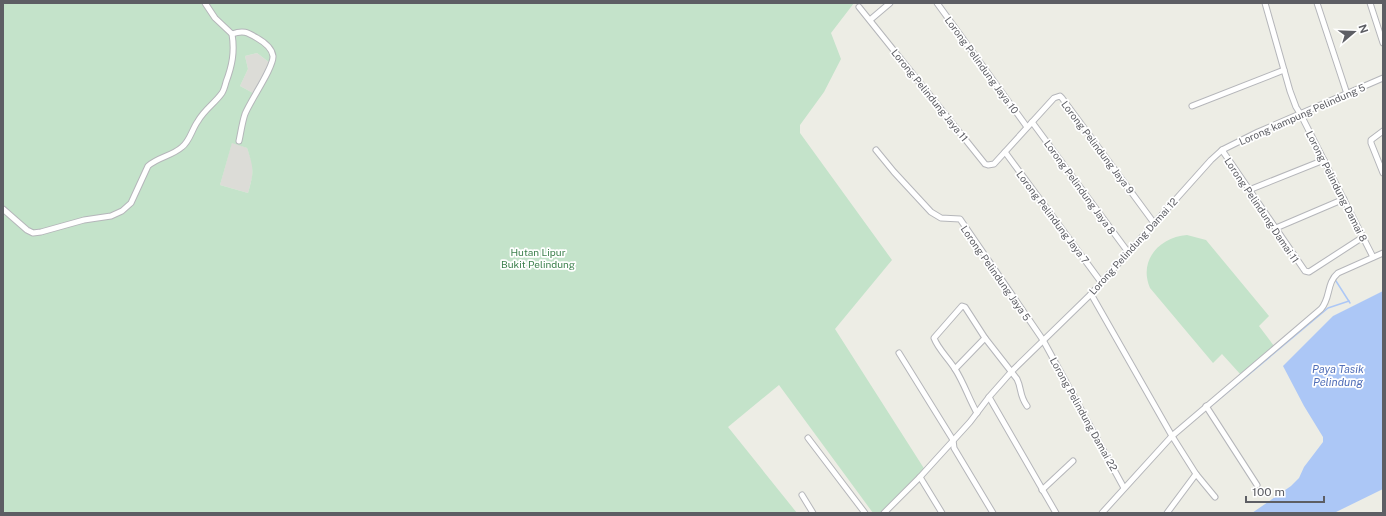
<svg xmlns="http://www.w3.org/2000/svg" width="1386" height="516" font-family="'Public Sans',sans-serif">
  <rect width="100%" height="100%" fill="#edede5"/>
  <!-- industrial -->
  <g fill="#dcdcd7">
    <polygon points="257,53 270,63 253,93 240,86 248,69 245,56"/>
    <polygon points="232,142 247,148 253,165 252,178 248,193 220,185"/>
  </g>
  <!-- green -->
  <g fill="#c4e3ca" fill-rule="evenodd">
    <path d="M 3,3 L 854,3 L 831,33 L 841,59 L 824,92 L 800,125 L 800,133 L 892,260 L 835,329 L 925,470 L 882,513 L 873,513 L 779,385 L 728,427 L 797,513 L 3,513 ZM 257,53 L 270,63 L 253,93 L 240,86 L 248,69 L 245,56 ZM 232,143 L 247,148 C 254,169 254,172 248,193 L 220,185 Z"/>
    <path d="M 1187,235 L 1206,240 L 1269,316 L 1259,326 L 1274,346 L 1241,375 L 1222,354 L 1213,363 L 1150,288 C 1138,260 1160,237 1187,235 Z"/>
  </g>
  <!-- water -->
  <polygon fill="#acc7f6" points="1383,291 1383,489 1334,513 1252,513 1291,486 1299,478 1304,467 1323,442 1323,437 1304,406 1283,366 1333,316"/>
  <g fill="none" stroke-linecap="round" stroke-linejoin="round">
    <!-- stream -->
    <g stroke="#acc7f6" stroke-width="1.5">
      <polyline points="1336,281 1350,303"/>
      <polyline points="1211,406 1328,308 1349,301"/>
    </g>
    <!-- street casing -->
    <g stroke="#b5b6ba" stroke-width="7">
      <g id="street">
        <path d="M 205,3 L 215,18 L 232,34 C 243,30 247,32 257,38 C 264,42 272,48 273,56 C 274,67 250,101 245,114 C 242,123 241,132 239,141"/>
        <polyline points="937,3 1027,127"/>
        <polyline points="1265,3 1290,91 1296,107 1301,115 1373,257"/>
        <polyline points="1317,3 1347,94"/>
        <polyline points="1370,3 1383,43"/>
        <polyline points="859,7 985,164 988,165 994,164 1054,98 1060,96 1062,98 1154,223"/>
        <polyline points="870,20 890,3"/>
        <polyline points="1192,106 1284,70"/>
        <polyline points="1032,122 1128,252"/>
        <polyline points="1383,131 1371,140 1371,143 1383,173"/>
        <polyline points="876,150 894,172 931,212 941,218 960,219 1043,340 1124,488"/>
        <polyline points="1222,150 1305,271 1309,272 1363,237"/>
        <polyline points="1005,152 1101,282"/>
        <polyline points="1249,190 1324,160"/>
        <path d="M 3,209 L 27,230 L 33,233 L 41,232 L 84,220 L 111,216 L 122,211 L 131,203 L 148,166 C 158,157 172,156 182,147 C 190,141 192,129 198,121 C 204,110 215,103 222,93 C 224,90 225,86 226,82 C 232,66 235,52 232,34"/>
        <polyline points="1276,228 1344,199"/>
        <polyline points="1091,294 1172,436 1196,474 1215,497"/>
        <polyline points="899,353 953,440 954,448 993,513"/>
        <polyline points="955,369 985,338"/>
        <polyline points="989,397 1056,513"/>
        <polyline points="1206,406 1257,485"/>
        <path d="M 977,413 C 969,399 964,383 955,369 C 949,359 938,349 934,338 L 962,306 L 965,307 L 985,338 L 1017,379 C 1022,389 1019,395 1027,406"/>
        <polyline points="808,438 865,513"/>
        <polyline points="920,477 942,513"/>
        <polyline points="1042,490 1073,461"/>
        <polyline points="802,495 813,513"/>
        <polyline points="884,513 920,477 970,422 989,397 1012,371 1091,294 1211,160 1222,150 1258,132 1383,78"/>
        <path d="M 1102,513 L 1172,436 L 1321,309 C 1331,298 1326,283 1338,273 L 1383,253"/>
        <polyline points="1167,513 1196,474"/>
      </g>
    </g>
    <!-- street -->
    <use href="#street" stroke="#fff" stroke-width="5"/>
  </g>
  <g text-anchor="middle" stroke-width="3.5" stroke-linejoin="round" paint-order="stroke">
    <!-- street labels -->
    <g font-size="10" fill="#5d5e64" stroke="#fff">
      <text transform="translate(982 65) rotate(54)" y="4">Lorong Pelindung Jaya 10</text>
      <text transform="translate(930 95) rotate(51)" y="4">Lorong Pelindung Jaya 11</text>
      <text transform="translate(1302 114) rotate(-24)" y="4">Lorong kampung Pelindung 5</text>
      <text transform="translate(1098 147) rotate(53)" y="4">Lorong Pelindung Jaya 9</text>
      <text transform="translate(1337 186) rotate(63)" y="4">Lorong Pelindung Damai 8</text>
      <text transform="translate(1080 187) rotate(54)" y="4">Lorong Pelindung Jaya 8</text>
      <text transform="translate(1262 210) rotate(56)" y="4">Lorong Pelindung Damai 11</text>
      <text transform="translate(1053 217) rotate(53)" y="4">Lorong Pelindung Jaya 7</text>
      <text transform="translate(1133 246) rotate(-48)" y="4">Lorong Pelindung Damai 12</text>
      <text transform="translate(996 273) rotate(55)" y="4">Lorong Pelindung Jaya 5</text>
      <text transform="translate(1084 414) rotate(61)" y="4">Lorong Pelindung Damai 22</text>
    </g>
    <!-- park labels -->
    <g font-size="10" fill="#3e814e" stroke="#fff">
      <text x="538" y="256">Hutan Lipur<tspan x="538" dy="12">Bukit Pelindung</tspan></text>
    </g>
    <!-- water labels -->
    <g font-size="11" font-style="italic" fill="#516fb8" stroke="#fff">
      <text x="1338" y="373">Paya Tasik<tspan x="1338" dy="13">Pelindung</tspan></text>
    </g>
  </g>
  <!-- border -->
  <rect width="1386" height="516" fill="none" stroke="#5d5e64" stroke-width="8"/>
  <!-- north arrow -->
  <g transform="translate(1354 32) rotate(71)" stroke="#ffffff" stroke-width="3" paint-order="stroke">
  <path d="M0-3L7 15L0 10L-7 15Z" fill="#5d5e64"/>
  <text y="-6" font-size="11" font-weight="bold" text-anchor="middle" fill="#5d5e64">N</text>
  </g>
  <!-- scale -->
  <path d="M1246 496v6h78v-6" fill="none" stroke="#5d5e64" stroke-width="2"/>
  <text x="1252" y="496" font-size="12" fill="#5d5e64" stroke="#ffffff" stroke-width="3" paint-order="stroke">100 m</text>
</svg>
